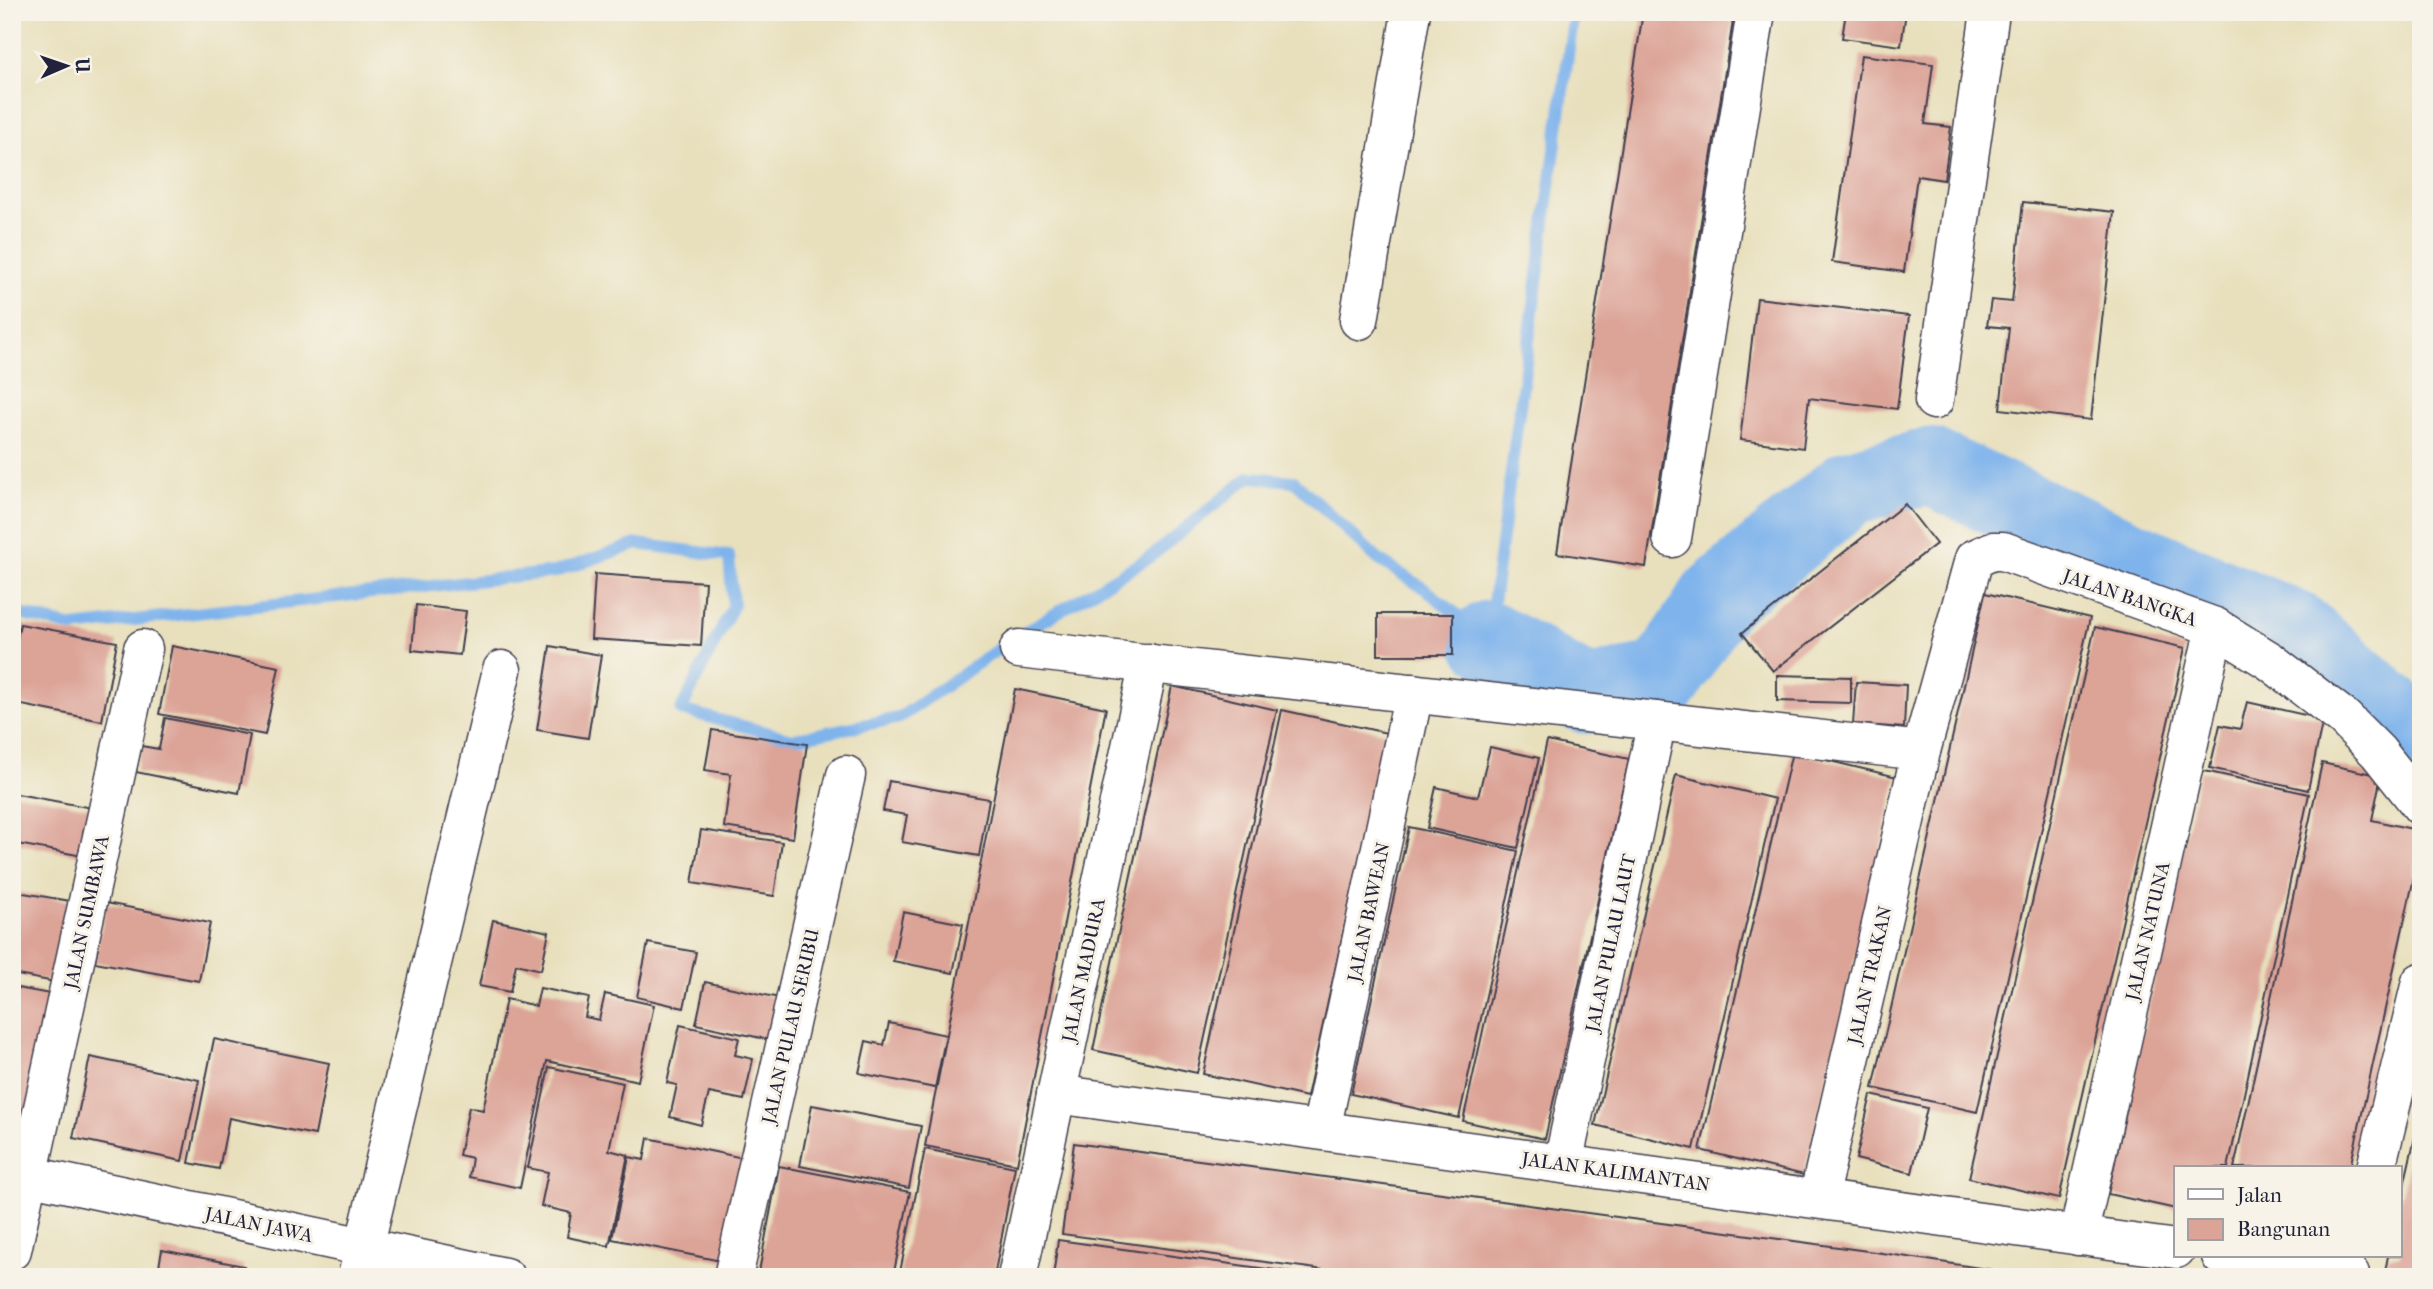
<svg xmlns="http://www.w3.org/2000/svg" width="2433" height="1289" font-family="'IM FELL French Canon',serif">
  <rect width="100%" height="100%" fill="#f7f3e8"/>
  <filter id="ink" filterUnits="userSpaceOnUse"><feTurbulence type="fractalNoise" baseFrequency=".0143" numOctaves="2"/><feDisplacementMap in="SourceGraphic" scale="14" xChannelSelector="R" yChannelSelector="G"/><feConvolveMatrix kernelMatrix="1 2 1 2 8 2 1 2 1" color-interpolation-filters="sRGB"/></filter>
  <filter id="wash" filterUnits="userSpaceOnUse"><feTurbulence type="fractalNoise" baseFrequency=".00686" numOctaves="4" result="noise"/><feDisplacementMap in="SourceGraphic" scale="28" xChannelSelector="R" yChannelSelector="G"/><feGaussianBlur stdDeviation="1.57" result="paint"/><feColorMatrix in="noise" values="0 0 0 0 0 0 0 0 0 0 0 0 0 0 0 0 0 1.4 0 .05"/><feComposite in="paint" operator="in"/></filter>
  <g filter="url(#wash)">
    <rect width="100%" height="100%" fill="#e8e0bd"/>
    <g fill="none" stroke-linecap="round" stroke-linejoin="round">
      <!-- stream -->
      <g stroke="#7eb3ec" stroke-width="12">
        <polyline points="12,612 73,627 555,572 637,544 729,556 733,606 681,710 792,739 899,718 1013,639 1150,557 1249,477 1294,481 1379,560 1425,589 1488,639"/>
        <polyline points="1488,639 1574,12"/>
      </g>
      <!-- river -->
      <polyline stroke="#7eb3ec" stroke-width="77" points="1488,639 1586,695 1664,679 1717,598 1849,488 1929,466 2124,556 2295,629 2421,738"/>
    </g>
    <g id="blocks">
      <!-- building -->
      <g fill="#dca397">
        <polygon points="1643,12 1678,12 1733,21 1646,567 1557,553"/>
        <polygon points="1846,12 1906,12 1901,46 1842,38"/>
        <polygon points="1861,55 1933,64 1925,124 1951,127 1944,180 1917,176 1904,272 1832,262"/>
        <polygon points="2023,202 2114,212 2091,420 2000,409 2009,328 1987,326 1991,300 2012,302"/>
        <polygon points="1757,298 1909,316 1897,409 1809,398 1803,448 1740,440"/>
        <polygon points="1905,504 1936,544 1773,671 1742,633"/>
        <polygon points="595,574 705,582 701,646 591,639"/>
        <polygon points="1985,593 2090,618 1977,1112 1873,1088"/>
        <polygon points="416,605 466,611 460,655 412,650"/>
        <rect x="1378" y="614" width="75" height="41"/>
        <polygon points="20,624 117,642 102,721 12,703 12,664"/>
        <polygon points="2095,627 2185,648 2059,1199 1969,1178"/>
        <polygon points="172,646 279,667 265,735 159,714"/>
        <polygon points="550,646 601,655 588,738 537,730"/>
        <polygon points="1777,675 1851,677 1851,703 1777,701"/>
        <polygon points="1856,682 1906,685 1904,728 1853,724"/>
        <polygon points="1172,686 1277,710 1197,1073 1093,1050"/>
        <polygon points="1015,689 1106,708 1017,1164 925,1146"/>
        <polygon points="2247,702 2323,719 2308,790 2210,768 2220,725 2240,729"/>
        <polygon points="1282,710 1387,733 1307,1097 1203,1074"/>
        <polygon points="165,718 250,735 239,793 136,772 141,746 159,749"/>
        <polygon points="712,730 807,744 793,838 724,827 731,774 705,770"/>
        <polygon points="1547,741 1629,759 1545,1139 1463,1121"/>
        <polygon points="1490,747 1539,758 1518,848 1427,828 1436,787 1478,797"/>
        <polygon points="1792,752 1897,777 1804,1175 1700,1150"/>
        <polygon points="2322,763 2381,776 2372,820 2421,831 2413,882 2350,1168 2234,1168"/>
        <polygon points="2200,770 2309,794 2228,1168 2176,1168 2176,1209 2108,1194"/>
        <polygon points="1676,775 1775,799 1694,1149 1595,1125"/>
        <polygon points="889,781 989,799 979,856 902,842 907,815 883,811"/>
        <polygon points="12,793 92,808 83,856 12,843"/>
        <polygon points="1409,827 1518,851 1459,1118 1351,1094"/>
        <polygon points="701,830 782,842 774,896 692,883"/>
        <polygon points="12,891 70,901 55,982 12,974"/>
        <polygon points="106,903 210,923 199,981 95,962"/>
        <polygon points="903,912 963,924 953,973 893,961"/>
        <polygon points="493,920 549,932 541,970 516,964 510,992 479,986"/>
        <polygon points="648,943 696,952 684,1008 637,997"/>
        <polygon points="705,982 784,999 775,1041 696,1024"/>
        <polygon points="12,987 50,994 25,1135 12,1133"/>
        <polygon points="540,988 589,998 585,1017 599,1020 605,994 654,1005 638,1081 547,1061 520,1188 469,1177 472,1158 459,1155 469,1107 483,1110 506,999 536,1006"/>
        <polygon points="889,1023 946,1035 935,1088 859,1073 866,1041 884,1045"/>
        <polygon points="680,1025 739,1038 735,1055 753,1059 744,1100 709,1093 701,1125 670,1117 677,1085 667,1083"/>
        <polygon points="214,1039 329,1063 315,1135 229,1118 219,1169 189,1163"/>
        <polygon points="90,1057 199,1080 182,1161 73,1138"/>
        <polygon points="549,1067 623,1083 609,1150 628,1155 609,1246 567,1237 571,1213 541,1206 548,1172 528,1168"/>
        <polygon points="1871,1095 1927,1108 1912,1173 1856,1159"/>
        <polygon points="812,1105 921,1126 909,1188 800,1166"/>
        <polygon points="2421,1111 2421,1277 2384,1277 2388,1256 2400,1256 2400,1203"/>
        <polygon points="648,1138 748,1159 726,1262 612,1239 629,1157 644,1160"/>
        <polygon points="1074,1143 1875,1252 2039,1277 1375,1277 1062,1234"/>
        <polygon points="925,1149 1015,1167 994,1277 899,1277"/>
        <polygon points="779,1166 910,1192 893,1277 758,1277"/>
        <polygon points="1058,1240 1282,1271 1311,1277 1053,1277"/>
        <polygon points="162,1250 244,1266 242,1277 157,1277"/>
      </g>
    </g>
  </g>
  <g filter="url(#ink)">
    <use href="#blocks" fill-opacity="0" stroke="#403e4e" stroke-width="2"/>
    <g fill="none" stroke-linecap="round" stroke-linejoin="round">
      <!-- minor casing -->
      <g stroke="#403e4e" stroke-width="41">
        <g id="minor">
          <polyline points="1359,320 1411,12"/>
          <polyline points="1934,400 1990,12"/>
          <polyline points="1672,538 1756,12"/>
          <polyline points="1019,649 1921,751"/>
          <polyline points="1056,1094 2176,1249"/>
          <polyline points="1321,1130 1414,693"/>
          <polyline points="1563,1164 1657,721"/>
          <polyline points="2376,1168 2421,982"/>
          <polyline points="12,1172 505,1277"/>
          <polyline points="1818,1199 1921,751 1974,559 1992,551 2003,551 2215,627 2270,661 2344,718 2378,752 2421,806"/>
          <polyline points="2078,1236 2215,627"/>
          <polyline points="12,1250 143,649"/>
          <polyline points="2221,1256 2350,1274"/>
          <polyline points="357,1277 502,670"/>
          <polyline points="733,1277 846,775"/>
          <polyline points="1017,1277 1149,663"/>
        </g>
      </g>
      <!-- minor -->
      <use href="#minor" stroke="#fff" stroke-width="38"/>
    </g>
  </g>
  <g text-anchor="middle" stroke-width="6" stroke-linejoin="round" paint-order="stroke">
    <!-- street labels -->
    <g font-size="19" fill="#22223b" stroke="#f7f3e8">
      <text transform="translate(2130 597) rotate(19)" y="7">JALAN BANGKA</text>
      <text transform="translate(86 912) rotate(-78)" y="7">JALAN SUMBAWA</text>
      <text transform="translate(1368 912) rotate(-78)" y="7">JALAN BAWEAN</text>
      <text transform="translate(2147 931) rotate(-77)" y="7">JALAN NATUNA</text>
      <text transform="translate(1610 943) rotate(-78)" y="7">JALAN PULAU LAUT</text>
      <text transform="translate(1083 970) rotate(-78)" y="7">JALAN MADURA</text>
      <text transform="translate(1869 975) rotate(-77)" y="7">JALAN TRAKAN</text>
      <text transform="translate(790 1026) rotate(-77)" y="7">JALAN PULAU SERIBU</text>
      <text transform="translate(1616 1171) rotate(8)" y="7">JALAN KALIMANTAN</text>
      <text transform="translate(259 1224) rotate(12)" y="7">JALAN JAWA</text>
    </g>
  </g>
  <!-- margin -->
  <rect width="2433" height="1289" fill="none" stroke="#f7f3e8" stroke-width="42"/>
  <!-- legend -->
  <rect x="2174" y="1166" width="228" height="91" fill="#f7f3e8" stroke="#a29fa3" stroke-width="2"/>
  <rect x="2188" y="1189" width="35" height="10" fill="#ffffff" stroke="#a29fa3" stroke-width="2"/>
  <text x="2237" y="1202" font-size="21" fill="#22223b">Jalan</text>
  <rect x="2188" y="1219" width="35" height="21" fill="#dca397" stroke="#a29fa3" stroke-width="2"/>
  <text x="2237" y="1236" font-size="21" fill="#22223b">Bangunan</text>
  <!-- north arrow -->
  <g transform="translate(66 66) rotate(88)" stroke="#f7f3e8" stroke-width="5" paint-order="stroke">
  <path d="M0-5L12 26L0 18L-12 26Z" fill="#22223b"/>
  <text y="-10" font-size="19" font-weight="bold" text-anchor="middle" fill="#22223b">U</text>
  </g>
</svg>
